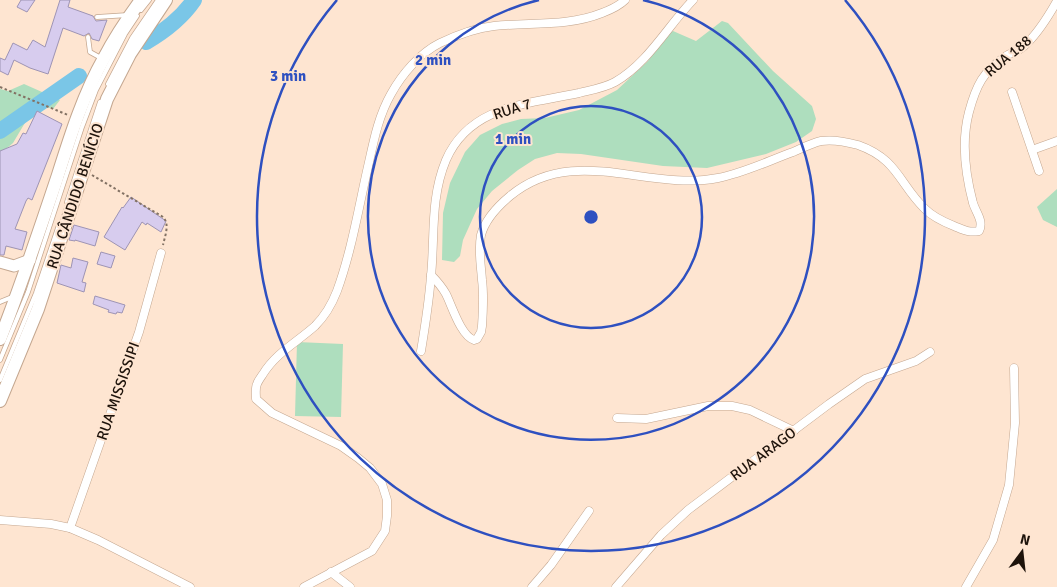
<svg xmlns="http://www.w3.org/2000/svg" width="1057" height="587" font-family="Signika,sans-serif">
  <rect width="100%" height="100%" fill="#fee5d1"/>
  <!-- green -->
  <g fill="#aedebe">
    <polygon points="722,21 728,23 773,71 812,106 816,119 812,131 796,142 766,154 707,168 663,166 581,154 557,153 535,159 518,170 492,191 477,209 463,240 460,256 454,262 442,260 443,213 450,183 465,152 480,135 502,124 521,119 545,118 579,110 617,90 648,61 666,35 673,31 696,41"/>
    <polygon points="24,84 60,100 53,109 44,106 29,116 13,143 0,154 0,89 8,91"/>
    <polygon points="1057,189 1057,227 1043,220 1037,207"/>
    <polygon points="297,342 343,344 341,417 295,416"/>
  </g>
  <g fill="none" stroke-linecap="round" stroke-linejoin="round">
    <!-- river -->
    <g stroke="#7ac6e7" stroke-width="16">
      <path d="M 146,42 C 165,31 181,19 194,0"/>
      <polyline points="0,131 79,76"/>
    </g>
  </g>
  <!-- building -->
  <g fill="#d7ccee" stroke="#9e94b4">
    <polygon points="21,0 35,0 27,12 17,7"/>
    <polygon points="60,0 70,0 68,7 93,16 96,21 107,20 99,41 92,39 89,33 84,36 63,28 48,74 30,68 14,60 8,75 0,71 0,58 5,60 13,43 27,50 33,40 45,47"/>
    <polygon points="37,111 62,124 32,200 28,198 26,201 15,229 27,232 22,250 6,246 4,255 0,255 0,151 17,144 23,133 26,134"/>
    <polygon points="131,197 166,221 161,232 147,223 146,225 142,222 125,250 104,237 122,207 123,208"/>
    <polygon points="74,225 99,232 95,246 75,240 75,241 69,240"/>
    <polygon points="101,252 115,256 111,268 97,264"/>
    <polygon points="73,258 88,262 82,282 86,283 84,292 57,283 61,265 71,268"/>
    <polygon points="95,296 125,305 122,313 117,312 116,314 108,312 109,310 93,304"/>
  </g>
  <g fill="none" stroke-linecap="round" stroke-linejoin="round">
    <!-- lane casing -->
    <g stroke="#c4a790" stroke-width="5.5">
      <g id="lane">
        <polyline points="141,10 149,0"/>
        <polyline points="97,17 128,15"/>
        <polyline points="88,37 90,52 101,58"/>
        <polyline points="108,84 132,38 158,0"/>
        <polyline points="67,202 100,102"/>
        <polyline points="0,302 12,297"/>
        <polyline points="0,360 28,292 82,127 96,90 125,34 137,16"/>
        <polyline points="0,380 36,293 59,225"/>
      </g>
    </g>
    <!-- street casing -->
    <g stroke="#c4a790" stroke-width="9">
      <g id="street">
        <polyline points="1012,92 1039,171"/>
        <polyline points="1032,150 1057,141"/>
        <path d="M 431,275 C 437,281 442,287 446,294 C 452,306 461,336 474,340 L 477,339 L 481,332 L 482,326 C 483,311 484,295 482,280 C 481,265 478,251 481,235 C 485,220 498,206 510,196 C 574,143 647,192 718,178 C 744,173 768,161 793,152 C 802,148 812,143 821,141 C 833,139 847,142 858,145 C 898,159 899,184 925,209 C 933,217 944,222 954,226 C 964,230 969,233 979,231 C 984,221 976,213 973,203 C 965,173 961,142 969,112 C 976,86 983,71 1006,56 C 1011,53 1018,51 1023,47 C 1037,35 1048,17 1057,1"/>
        <path d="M 421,351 C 425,327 429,301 431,276 C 435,237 430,198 446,160 C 470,105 528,104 579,93 C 591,90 604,88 615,82 C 648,63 667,27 693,0"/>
        <polyline points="617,418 646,419 708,406 732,406 750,410 794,431"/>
        <polyline points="0,520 51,524 70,528 98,540 190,587"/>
        <polyline points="70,528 139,332 161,253"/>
        <polyline points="331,572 350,587"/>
        <path d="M 304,587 L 372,551 L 385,531 L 387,516 L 387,500 L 382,484 L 370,468 L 358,458 L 341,446 L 272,413 L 256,399 C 256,394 255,388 257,384 C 258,381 261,377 263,374 C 276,353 297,342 315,326 C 325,316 332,304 337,291 C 352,250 359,205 369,162 C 374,139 379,115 391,94 C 402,74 420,53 440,43 C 457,35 476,28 494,26 C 531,22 567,27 602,13 C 610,10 619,6 625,0"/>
        <polyline points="532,587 551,565 589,511"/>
        <polyline points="616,587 661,535 688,510 829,404 865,379 916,361 930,352"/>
        <polyline points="966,587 993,540 1009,485 1015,423 1014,368"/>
      </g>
    </g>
    <!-- secondary casing -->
    <g stroke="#c4a790" stroke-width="13">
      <polyline id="secondary" points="0,262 14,266 30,260"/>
    </g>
    <!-- primary casing -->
    <g stroke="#c4a790" stroke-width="14">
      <g id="primary">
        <path d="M 0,339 C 21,286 39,232 57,178 C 70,137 83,95 104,58 C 115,37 127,19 141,0"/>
        <polyline points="0,401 38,309 107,99 130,54 166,0"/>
      </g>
    </g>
    <!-- path -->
    <g stroke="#837264" stroke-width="2" stroke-dasharray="2.5 2.5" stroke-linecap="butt">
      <polyline points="0,87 68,115"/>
      <path d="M 92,175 L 163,217 C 170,224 165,236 163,245"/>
    </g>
    <!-- lane -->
    <use href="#lane" stroke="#fff" stroke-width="4"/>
    <!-- street -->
    <use href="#street" stroke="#fff" stroke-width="8"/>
    <!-- secondary -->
    <use href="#secondary" stroke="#fff" stroke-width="11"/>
    <!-- primary -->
    <use href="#primary" stroke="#fff" stroke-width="12"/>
  </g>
  <!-- distance rings -->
  <g fill="none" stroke="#2e50c0" stroke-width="2.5">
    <circle cx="591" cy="217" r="111"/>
    <path d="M643 0A223 223 0 1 1 539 0"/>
    <path d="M845 0A334 334 0 1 1 337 0"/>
  </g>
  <g text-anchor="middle" stroke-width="4" stroke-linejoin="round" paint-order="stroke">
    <!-- street labels -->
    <g font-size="15" fill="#1e130b" stroke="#fee5d1">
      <text transform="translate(1008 56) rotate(-40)" y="5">RUA 188</text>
      <text transform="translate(512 109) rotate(-18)" y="5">RUA 7</text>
      <text transform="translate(75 196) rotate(-72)" y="5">RUA CÂNDIDO BENÍCIO</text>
      <text transform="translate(118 391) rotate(-71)" y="5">RUA MISSISSIPI</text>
      <text transform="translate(763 454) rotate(-37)" y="5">RUA ARAGO</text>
    </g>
  </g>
  <circle cx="591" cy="217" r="8" fill="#2e50c0" stroke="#fee5d1" stroke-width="2.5"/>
  <g font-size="15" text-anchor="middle" font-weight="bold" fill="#2e50c0" stroke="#fee5d1" stroke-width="4" stroke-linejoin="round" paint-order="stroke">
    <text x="433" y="65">2 min</text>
    <text x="288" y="81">3 min</text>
    <text x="513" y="144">1 min</text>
  </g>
  <!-- north arrow -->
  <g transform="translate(1022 552) rotate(15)" stroke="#fee5d1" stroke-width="4" paint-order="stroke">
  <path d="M0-4L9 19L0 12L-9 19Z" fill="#1e130b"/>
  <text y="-8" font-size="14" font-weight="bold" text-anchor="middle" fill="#1e130b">N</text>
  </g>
</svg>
